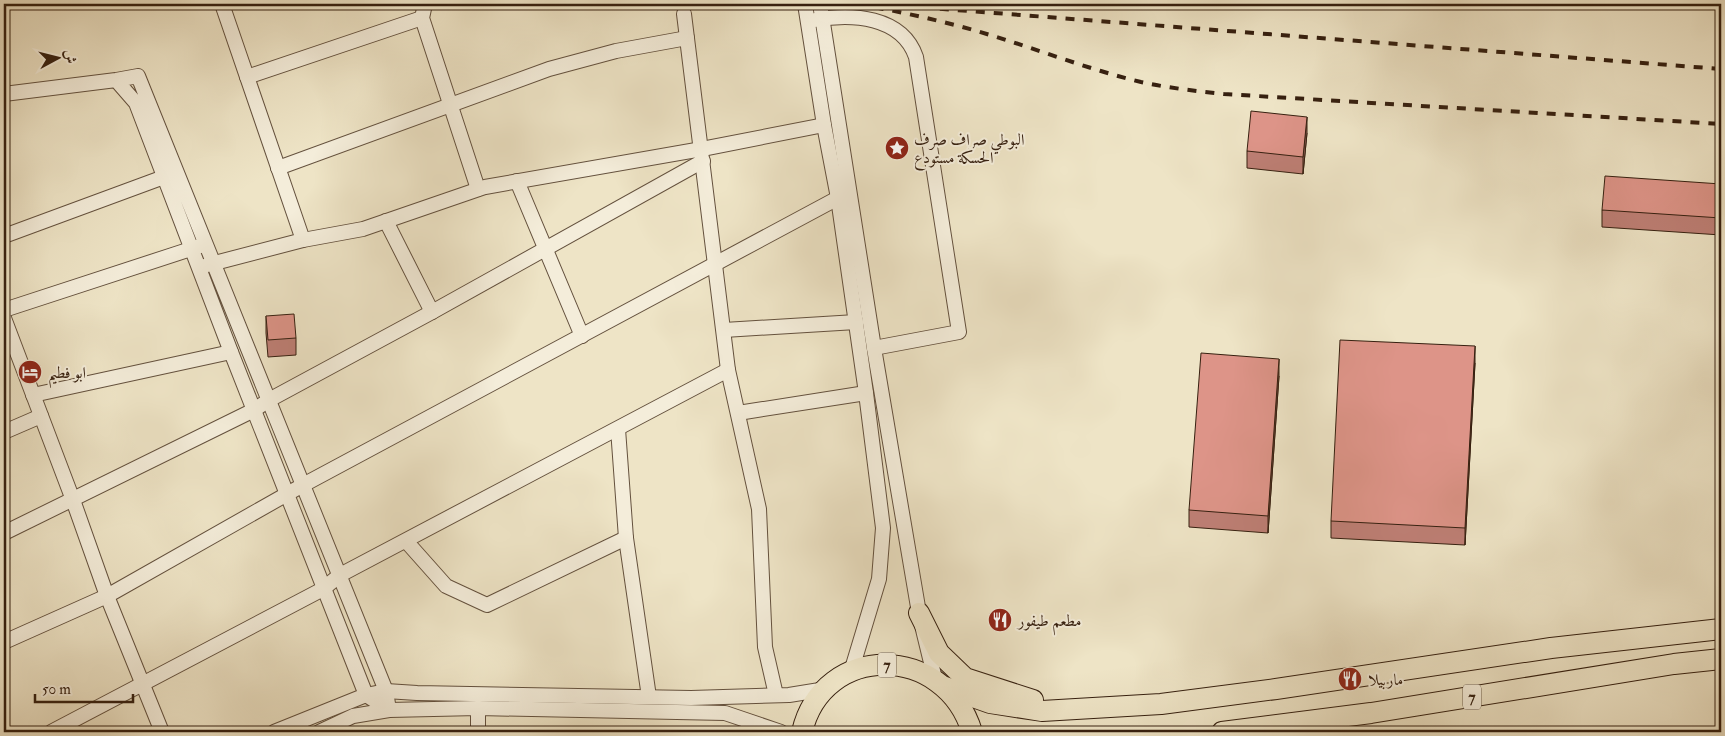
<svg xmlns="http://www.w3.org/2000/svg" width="1725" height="736" font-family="'IM FELL Double Pica',Amiri,serif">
  <rect width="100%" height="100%" fill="#eee4c6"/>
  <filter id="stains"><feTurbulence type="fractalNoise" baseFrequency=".004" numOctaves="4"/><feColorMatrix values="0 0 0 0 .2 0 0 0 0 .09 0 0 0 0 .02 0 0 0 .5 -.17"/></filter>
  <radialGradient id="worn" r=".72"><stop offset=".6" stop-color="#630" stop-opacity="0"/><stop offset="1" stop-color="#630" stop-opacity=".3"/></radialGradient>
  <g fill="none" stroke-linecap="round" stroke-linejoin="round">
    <!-- minor casing -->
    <g stroke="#64513e" stroke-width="16">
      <g id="minor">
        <polyline points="222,4 303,240"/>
        <polyline points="425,4 422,18 478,189"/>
        <polyline points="805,4 824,125 838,198 866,393 883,528 879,579 851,672"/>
        <polyline points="820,4 874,348 919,613 935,679"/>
        <polyline points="684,14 728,370 759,509 765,647 776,695"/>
        <path d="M 815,20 C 851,13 902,16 916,57 L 959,332 L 874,348"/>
        <polyline points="247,77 422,18"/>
        <polyline points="4,94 116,80 138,76 386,691 389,710 366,695 231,352 136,103 116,80"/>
        <polyline points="278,168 549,69 616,51 687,38"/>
        <polyline points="517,181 582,336"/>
        <polyline points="386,221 432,312"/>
        <polyline points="4,236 164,177"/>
        <polyline points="207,265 303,240 363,229 485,187 702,149 824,125"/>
        <polyline points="4,310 200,246"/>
        <polyline points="4,318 73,500 107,596 162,732"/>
        <polyline points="724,330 856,322"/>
        <polyline points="33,395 231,352"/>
        <polyline points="738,413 866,393"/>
        <polyline points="618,429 626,538 649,697"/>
        <polyline points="4,432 41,416"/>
        <polyline points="4,533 254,410 269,400 432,312 703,161"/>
        <polyline points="406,541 446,586 487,605 626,538"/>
        <polyline points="4,642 107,596 303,485 838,198"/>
        <polyline points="478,708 478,732"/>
        <polyline points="51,732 323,589 340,575 728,370"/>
        <polyline points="274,732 366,695 386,691 417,693 691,698 789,695 826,689"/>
        <polyline points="319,732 353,716 389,710 478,708 725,713 781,732"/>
      </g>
    </g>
    <!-- highway casing -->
    <g stroke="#362010" stroke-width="22">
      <g id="highway">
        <polyline points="919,613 939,653 965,678 1033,700"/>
        <polyline points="945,687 990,703 1042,711 1161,704 1276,689 1551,648 1721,629"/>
        <path d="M 802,732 C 823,642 945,643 972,732"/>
        <polyline points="1222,732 1371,713 1674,664 1721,659"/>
      </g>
    </g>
    <!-- minor -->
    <use href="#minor" stroke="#f4edda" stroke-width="14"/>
    <!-- highway -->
    <use href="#highway" stroke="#eee4c6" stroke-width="20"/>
    <!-- rail -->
    <g stroke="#362010" stroke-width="4" stroke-dasharray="9 9" stroke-linecap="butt">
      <path d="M 857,4 C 908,13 957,24 1006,40 C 1050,54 1095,71 1141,82 C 1168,88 1196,91 1224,94 L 1721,124"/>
      <polyline points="904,6 1721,69"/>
    </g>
  </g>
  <!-- wall -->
  <g fill="#be7f75" stroke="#362010">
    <polygon points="1307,133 1303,174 1247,168 1247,151"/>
    <polygon points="1721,184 1721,235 1602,227 1602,210"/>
    <polygon points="266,316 296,338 296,355 268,357 266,333"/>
    <polygon points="1475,363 1465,545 1331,538 1331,521"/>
    <polygon points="1279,376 1268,533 1189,527 1189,510"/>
  </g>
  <!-- shaded-wall -->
  <g fill="#9b685f" stroke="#362010">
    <polygon points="1307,117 1307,133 1303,174 1303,157"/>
    <polygon points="1475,346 1475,363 1465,545 1465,528"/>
    <polygon points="1279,359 1279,376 1268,533 1268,516"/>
  </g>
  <!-- building -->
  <g fill="#dd9488" stroke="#362010">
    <polygon points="1251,111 1307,117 1303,157 1247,151"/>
    <polygon points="1605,176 1721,184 1721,218 1602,210"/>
    <polygon points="294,314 296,338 268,340 266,316"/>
    <polygon points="1340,340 1475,346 1465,528 1331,521"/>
    <polygon points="1201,353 1279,359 1268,516 1189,510"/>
  </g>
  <!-- icons -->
  <defs>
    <g id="sight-disc" transform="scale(1.25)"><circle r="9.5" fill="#8f2418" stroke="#f4edda"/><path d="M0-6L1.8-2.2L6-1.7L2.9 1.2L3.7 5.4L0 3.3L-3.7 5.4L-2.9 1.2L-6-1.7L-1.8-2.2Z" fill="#fff"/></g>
    <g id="hotel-disc" transform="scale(1.25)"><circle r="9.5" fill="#8f2418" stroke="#f4edda"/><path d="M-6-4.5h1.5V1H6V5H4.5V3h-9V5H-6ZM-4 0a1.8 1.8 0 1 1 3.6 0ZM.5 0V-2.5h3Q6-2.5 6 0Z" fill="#fff"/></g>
    <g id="restaurant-disc" transform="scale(1.25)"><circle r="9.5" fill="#8f2418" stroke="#f4edda"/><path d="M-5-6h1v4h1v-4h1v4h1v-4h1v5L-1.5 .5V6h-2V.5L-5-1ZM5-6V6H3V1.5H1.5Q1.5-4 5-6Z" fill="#fff"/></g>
  </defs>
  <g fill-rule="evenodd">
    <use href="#sight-disc" x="897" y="148"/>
    <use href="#hotel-disc" x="30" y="372"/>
    <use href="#restaurant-disc" x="1000" y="620"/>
    <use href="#restaurant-disc" x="1350" y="679"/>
  </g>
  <g text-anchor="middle" stroke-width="4" stroke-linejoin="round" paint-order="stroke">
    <!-- shield labels -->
    <g fill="#f4edda" stroke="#6f5e4d" stroke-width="1">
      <rect x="878" y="652.5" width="18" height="25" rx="4"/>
      <rect x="1463" y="684.5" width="18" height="25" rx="4"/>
    </g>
    <g font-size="15" font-weight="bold" fill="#362010">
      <text x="887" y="670">7</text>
      <text x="1472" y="702">7</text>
    </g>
    <!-- poi labels -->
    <g font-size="16" fill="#362010" stroke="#f4edda" text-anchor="start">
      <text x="914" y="145">البوطي صراف صرف<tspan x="914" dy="18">الحسكة مستودع</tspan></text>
      <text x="48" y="378">ابو فطيم</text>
      <text x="1018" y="626">مطعم طيفور</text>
      <text x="1368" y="685">ماربيلا</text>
    </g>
  </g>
  <!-- margin -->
  <rect width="1725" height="736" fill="none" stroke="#eee4c6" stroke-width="20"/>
  <rect x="5" y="5" width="1715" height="726" fill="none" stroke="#362010" stroke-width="2.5"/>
  <rect x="10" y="10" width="1705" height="716" fill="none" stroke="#362010"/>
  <!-- north arrow -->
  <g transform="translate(58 58) rotate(83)" stroke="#f4edda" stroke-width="4" paint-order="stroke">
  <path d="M0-4L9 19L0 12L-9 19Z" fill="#362010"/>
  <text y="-8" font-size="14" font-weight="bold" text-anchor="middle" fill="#362010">ش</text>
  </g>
  <!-- scale -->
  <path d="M35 694v8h98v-8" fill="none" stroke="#362010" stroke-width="2.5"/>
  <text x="42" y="694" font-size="15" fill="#362010" stroke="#f4edda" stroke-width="4" paint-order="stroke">50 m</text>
  <rect width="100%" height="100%" filter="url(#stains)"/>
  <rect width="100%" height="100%" fill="url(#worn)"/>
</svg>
